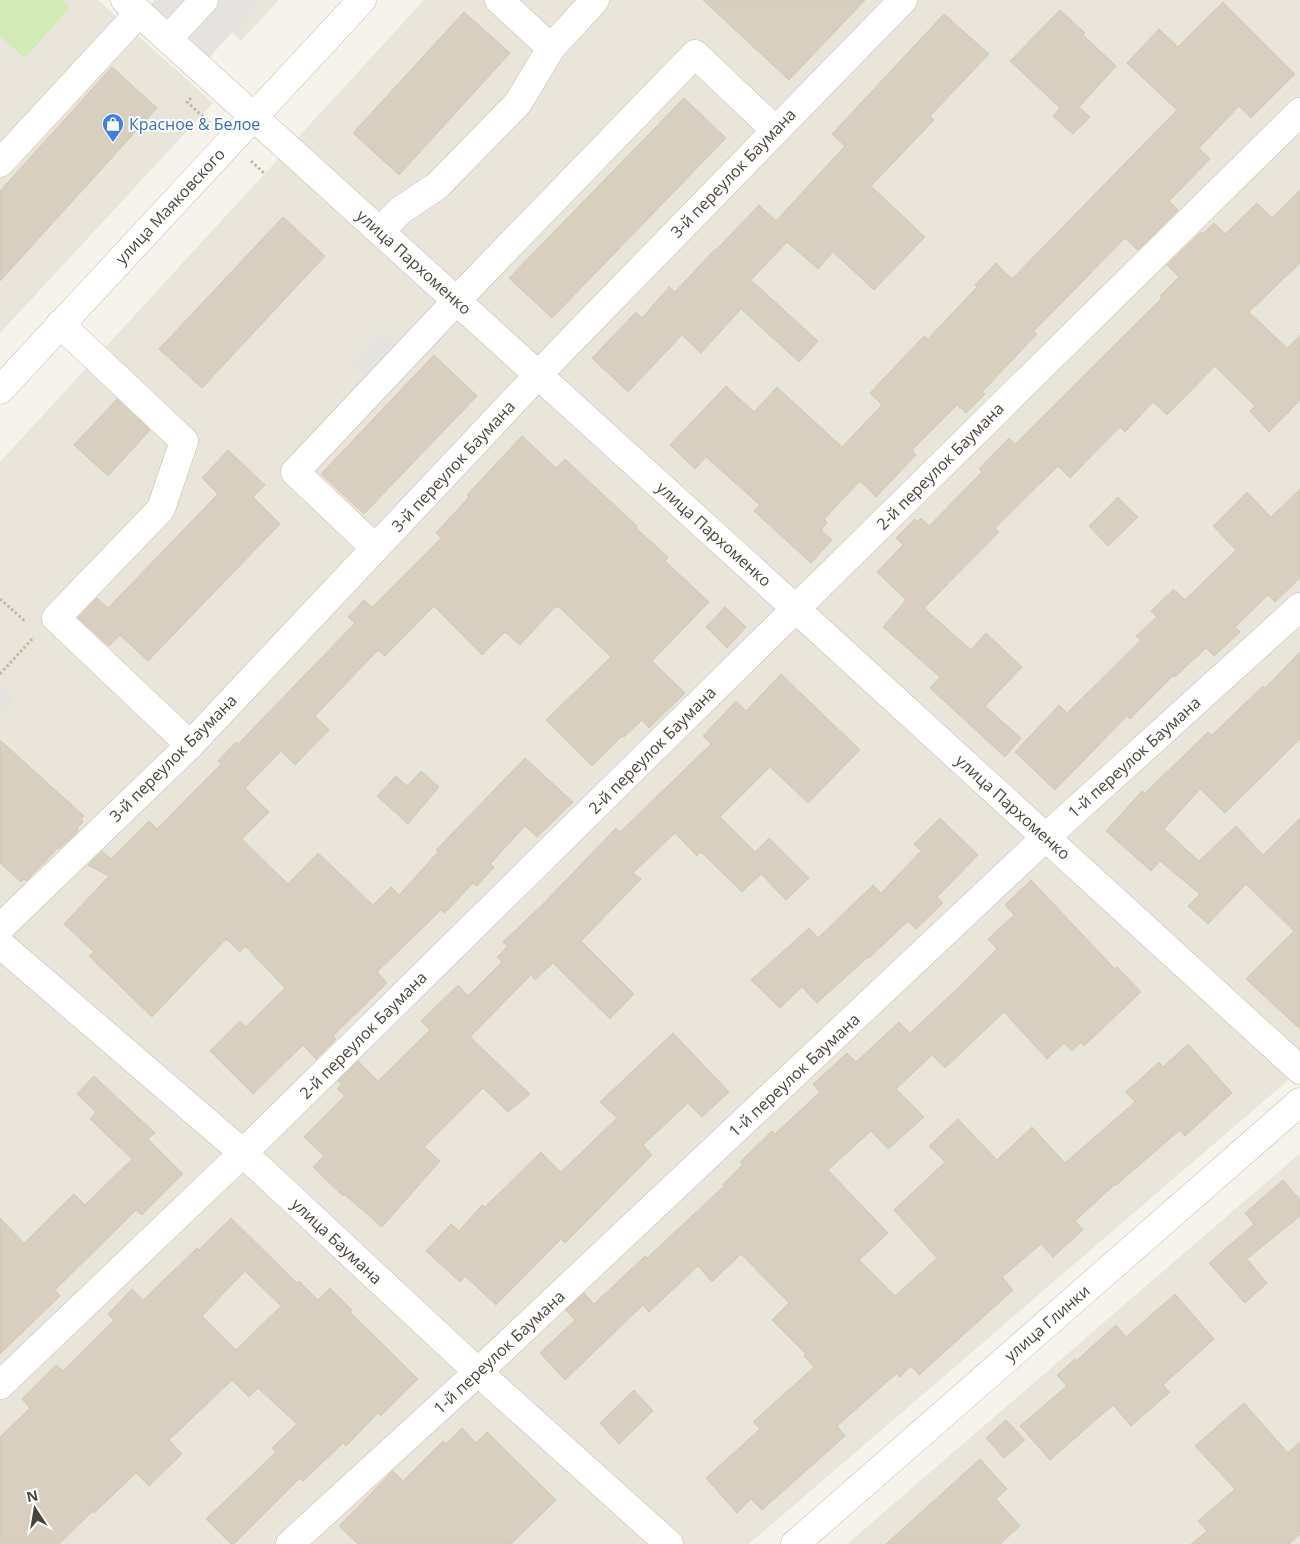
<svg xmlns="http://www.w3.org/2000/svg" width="1300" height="1544" font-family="'Open Sans',sans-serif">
  <rect width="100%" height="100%" fill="#f6f3ec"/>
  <!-- residential -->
  <g fill="#eae5da">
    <polygon points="0,0 98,0 213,103 0,333"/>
    <polygon points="196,0 279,0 241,41"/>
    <polygon points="424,0 1300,0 1300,1070 749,1544 0,1544 0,462"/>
    <polygon points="1300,1153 1300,1544 847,1544"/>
  </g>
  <!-- green -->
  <polygon fill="#d2eab5" points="0,0 62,0 70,7 25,58 0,36"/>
  <!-- parking -->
  <g fill="#e5e3e0">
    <polygon points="155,0 261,0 208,59 149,6"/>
    <polygon points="382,332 399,348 368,381 351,365"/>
    <polygon points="0,687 14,699 0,715"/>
  </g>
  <!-- building -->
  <g fill="#d8cfc1" stroke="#d3c7b4" fill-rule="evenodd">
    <polygon points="703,0 865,0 789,80"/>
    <polygon points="1223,2 1295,74 1251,118 1239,106 1199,148 1210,159 1169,201 1178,210 1138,250 1125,238 1034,331 1037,334 982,392 985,394 966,413 957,405 912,450 916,455 876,497 860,481 824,519 827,523 821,530 832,540 811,563 754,511 760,505 706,457 695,469 670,445 726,386 754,412 777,387 842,447 882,405 870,393 924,336 928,339 977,287 975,285 996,263 1012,279 1177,110 1127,63 1159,29 1178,47"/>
    <polygon points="1060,10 1085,33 1083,35 1116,66 1079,107 1090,117 1073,134 1053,116 1060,108 1010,61"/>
    <polygon points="464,12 510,53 399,175 353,133"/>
    <polygon points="944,14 989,54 930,116 934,120 871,186 925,237 874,290 833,252 818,269 787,242 751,280 818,341 799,362 741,309 701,353 682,335 628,392 592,358 636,312 642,318 669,287 675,292 715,249 716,250 759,205 776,221 845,146 832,134"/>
    <polygon points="112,67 157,108 0,281 0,191"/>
    <polygon points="684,98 726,138 552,318 509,278"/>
    <polygon points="1300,190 1300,263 1249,312 1287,348 1300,335 1300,400 1290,410 1290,411 1269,432 1250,411 1255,406 1215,366 1167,415 1153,402 1125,432 1120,427 1070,478 1058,466 995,528 999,532 924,608 971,650 986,633 1022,667 985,706 1021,738 1005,757 930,688 940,677 883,627 906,600 877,572 903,545 896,538 915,519 918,522 921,518 929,526 982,472 979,469 1009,438 1015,444 1162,298 1160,296 1179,277 1167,265 1201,232 1203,234 1214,223 1225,234 1257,203 1272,218"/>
    <polygon points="283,217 325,256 202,388 159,349"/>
    <polygon points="434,355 477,396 364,514 321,474"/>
    <polygon points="117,399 150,430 108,476 74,445"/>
    <polygon points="522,436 556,468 565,459 637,526 636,528 668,557 665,561 709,602 652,661 685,693 649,728 642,720 624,737 622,736 592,766 546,720 611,657 558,606 557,608 555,607 520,645 505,632 482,655 434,606 385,656 378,650 315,716 329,730 295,765 281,751 245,788 269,812 242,839 288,884 318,853 373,905 391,887 399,895 438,852 436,850 525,758 573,802 537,837 525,826 490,864 494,867 477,886 473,883 445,913 441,910 377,972 387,983 333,1036 336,1039 316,1059 303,1045 253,1094 210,1051 240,1021 246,1027 285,988 245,946 240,952 226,939 152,1017 89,956 94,952 64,924 109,876 88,865 102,851 111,859 149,821 157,829 221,764 218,761 236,742 238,744 355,623 348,617 364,600 372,607 441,538 436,533 469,497 467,495"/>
    <polygon points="228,450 265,485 253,497 280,524 148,661 120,635 109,646 78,618 97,598 108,608 218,494 202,478"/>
    <polygon points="1300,489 1300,578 1275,602 1268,595 1235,627 1240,632 1214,656 1206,648 1175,677 1174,675 1130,719 1127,716 1055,790 1015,752 1059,705 1067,713 1141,640 1136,636 1157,617 1151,611 1174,589 1185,600 1236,550 1213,526 1247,492 1271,517"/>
    <polygon points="1118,497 1138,517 1108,546 1089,526"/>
    <polygon points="725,607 746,627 727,648 706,627"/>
    <polygon points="1300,652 1300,739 1225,813 1200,789 1164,829 1199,861 1236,826 1263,855 1300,818 1300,1029 1246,979 1294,931 1246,884 1208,924 1188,906 1200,894 1160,861 1151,871 1106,831 1142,791 1145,793 1208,732 1212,735 1263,686 1265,688"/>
    <polygon points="781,674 860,750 808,803 770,767 720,817 755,852 769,838 809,878 786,900 761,874 742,892 701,852 697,856 675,833 633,873 641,879 581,941 634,994 610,1019 553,963 535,980 531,975 470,1037 530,1094 508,1112 483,1088 424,1147 440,1161 382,1227 344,1194 343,1196 313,1167 324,1156 304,1137 345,1096 337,1089 342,1084 338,1081 358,1061 378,1081 430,1030 421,1021 458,985 468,996 502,962 497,957 508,946 503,942 544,903 616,828 620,832 711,744 703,736 736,701 746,711"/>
    <polygon points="0,740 84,816 81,819 83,822 77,828 79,830 59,849 58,848 26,881 24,879 21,882 0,863"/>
    <polygon points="421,771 439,787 408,824 377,796 396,776 407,786"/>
    <polygon points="940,818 978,855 937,897 943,903 916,929 908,921 869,958 868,957 817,1003 802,987 780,1008 751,980 809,928 818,938 873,885 881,893 921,851 914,844"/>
    <polygon points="1031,880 1115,969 1117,967 1141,992 1084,1046 1081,1042 1072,1051 1064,1043 1047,1059 1004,1012 945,1068 932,1055 896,1089 924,1117 888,1149 871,1131 828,1170 888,1233 859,1260 895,1296 937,1258 894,1210 945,1162 929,1146 958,1119 997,1160 1032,1127 1065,1163 1135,1102 1126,1092 1159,1062 1163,1067 1188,1044 1232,1093 1185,1136 1180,1130 1115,1186 1114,1185 1075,1221 1083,1230 1053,1257 1041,1244 1002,1277 1013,1290 919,1375 911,1366 900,1377 897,1373 837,1426 845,1436 762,1510 751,1499 737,1513 706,1478 760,1429 753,1422 814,1367 804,1356 806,1354 772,1320 789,1303 741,1254 712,1282 698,1266 649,1312 643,1305 565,1380 540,1353 575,1320 566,1310 584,1293 594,1304 645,1256 647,1258 724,1186 723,1184 743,1164 740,1162 772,1131 775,1134 820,1092 813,1084 847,1053 856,1062 899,1022 910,1033 956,990 997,949 988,939 1014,915 1005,905"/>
    <polygon points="673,1033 729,1092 702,1117 688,1103 643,1145 652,1155 565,1243 561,1239 496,1305 465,1276 460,1282 426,1251 451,1224 459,1231 482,1205 485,1207 541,1152 561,1172 617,1118 600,1102"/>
    <polygon points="94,1076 155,1133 148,1139 183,1174 142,1215 136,1210 55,1290 60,1296 0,1354 0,1218 24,1243 74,1194 85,1205 132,1159 90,1119 96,1112 77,1094"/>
    <polygon points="1283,1180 1300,1200 1300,1216 1247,1259 1267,1283 1245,1303 1209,1263 1254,1224 1245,1213"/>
    <path d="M 231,1218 L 297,1283 L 299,1281 L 318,1300 L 330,1288 L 352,1310 L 350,1312 L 418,1379 L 381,1416 L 378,1413 L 346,1446 L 343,1443 L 303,1481 L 300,1478 L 234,1544 L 231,1544 L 206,1519 L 276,1452 L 272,1448 L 297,1424 L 258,1388 L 249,1397 L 232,1380 L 169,1440 L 182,1454 L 149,1486 L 136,1473 L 94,1513 L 93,1511 L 59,1544 L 0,1544 L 0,1437 L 30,1408 L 22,1399 L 56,1365 L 63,1371 L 114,1320 L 108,1314 L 132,1289 L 143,1300 L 197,1248 L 199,1250 ZM 245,1271 L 281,1306 L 236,1350 L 202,1316 Z"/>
    <polygon points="1175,1294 1214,1339 1163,1385 1170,1392 1131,1426 1113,1405 1050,1460 1020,1426 1067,1386 1057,1375 1075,1359 1076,1361 1116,1325 1126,1337"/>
    <polygon points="634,1390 653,1411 619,1444 600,1423"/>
    <polygon points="1244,1403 1288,1453 1300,1442 1300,1534 1289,1544 1191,1544 1207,1531 1198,1521 1235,1489 1195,1446"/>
    <polygon points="1006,1420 1025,1440 1004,1458 986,1438"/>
    <polygon points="462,1428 476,1443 487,1432 556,1500 511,1544 358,1544 339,1526 393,1471 403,1481 443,1441 446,1444"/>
    <polygon points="980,1459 1007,1489 996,1499 1020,1526 1000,1544 886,1544"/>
  </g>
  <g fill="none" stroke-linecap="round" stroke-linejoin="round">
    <!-- minor casing -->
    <g stroke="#c2bbae" stroke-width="29">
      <g id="minor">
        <polyline points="125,0 796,609 1300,1070"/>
        <polyline points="499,0 551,48"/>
        <polyline points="168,39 204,0"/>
        <polyline points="0,163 139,13"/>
        <polyline points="380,231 401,210 437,186 518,103 551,48 595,0"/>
        <polyline points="60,324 184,441 161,509 56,618 190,745"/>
        <polyline points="0,390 362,0"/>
        <polyline points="375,548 295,472 477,279 695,54 775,130"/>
        <polyline points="0,928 190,745 558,354 903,0"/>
        <polyline points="0,944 243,1153 478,1372 669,1544"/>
        <polyline points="0,1385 243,1153 1300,112"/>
        <polyline points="290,1544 478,1372 1046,837 1300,607"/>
        <polyline points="795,1544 1300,1102"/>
      </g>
    </g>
    <!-- path -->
    <g stroke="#c4b79f" stroke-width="3" stroke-dasharray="2.5 2.5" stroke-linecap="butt">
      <polyline points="191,98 187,102 210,123"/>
      <polyline points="251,161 265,174"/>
      <polyline points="0,599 26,622"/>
      <polyline points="0,674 34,637"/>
    </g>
    <!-- minor -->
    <use href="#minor" stroke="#fff" stroke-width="28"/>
  </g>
  <!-- icons -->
  <defs>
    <g id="shop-pin" transform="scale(1.125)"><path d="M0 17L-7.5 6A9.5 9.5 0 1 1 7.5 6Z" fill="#3f7fe0" stroke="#fff"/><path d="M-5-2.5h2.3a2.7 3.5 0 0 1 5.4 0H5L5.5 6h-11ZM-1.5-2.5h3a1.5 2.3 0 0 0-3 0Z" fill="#fff"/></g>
  </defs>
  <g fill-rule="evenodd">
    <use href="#shop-pin" x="113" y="124"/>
  </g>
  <g text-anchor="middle" stroke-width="4" stroke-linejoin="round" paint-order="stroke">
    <!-- shop labels -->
    <g font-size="16" fill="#366cbe" stroke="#fff" text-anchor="start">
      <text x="129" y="130">Красное &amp; Белое</text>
    </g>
    <!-- street labels -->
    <g font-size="16" fill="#4b4439" stroke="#fff">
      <text transform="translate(733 173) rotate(-46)" y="6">3-й переулок Баумана</text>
      <text transform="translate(170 206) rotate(-47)" y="6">улица Маяковского</text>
      <text transform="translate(414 262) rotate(42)" y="6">улица Пархоменко</text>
      <text transform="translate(453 466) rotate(-47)" y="6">3-й переулок Баумана</text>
      <text transform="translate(940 466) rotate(-45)" y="6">2-й переулок Баумана</text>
      <text transform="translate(714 534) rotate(42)" y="6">улица Пархоменко</text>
      <text transform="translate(652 750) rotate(-45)" y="6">2-й переулок Баумана</text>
      <text transform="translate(1134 757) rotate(-42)" y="6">1-й переулок Баумана</text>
      <text transform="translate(173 758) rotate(-45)" y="6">3-й переулок Баумана</text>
      <text transform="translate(1013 807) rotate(42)" y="6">улица Пархоменко</text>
      <text transform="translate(363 1035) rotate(-45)" y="6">2-й переулок Баумана</text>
      <text transform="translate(794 1075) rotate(-43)" y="6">1-й переулок Баумана</text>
      <text transform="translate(337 1241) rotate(43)" y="6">улица Баумана</text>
      <text transform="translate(1047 1323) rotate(-41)" y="6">улица Глинки</text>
      <text transform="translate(499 1352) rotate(-43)" y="6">1-й переулок Баумана</text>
    </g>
  </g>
  <!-- north arrow -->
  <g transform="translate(35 1509) rotate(348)" stroke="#ffffff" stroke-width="4" paint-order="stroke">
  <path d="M0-4L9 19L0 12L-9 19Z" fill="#4b4439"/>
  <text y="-8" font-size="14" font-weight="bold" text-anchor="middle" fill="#4b4439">N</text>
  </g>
</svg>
